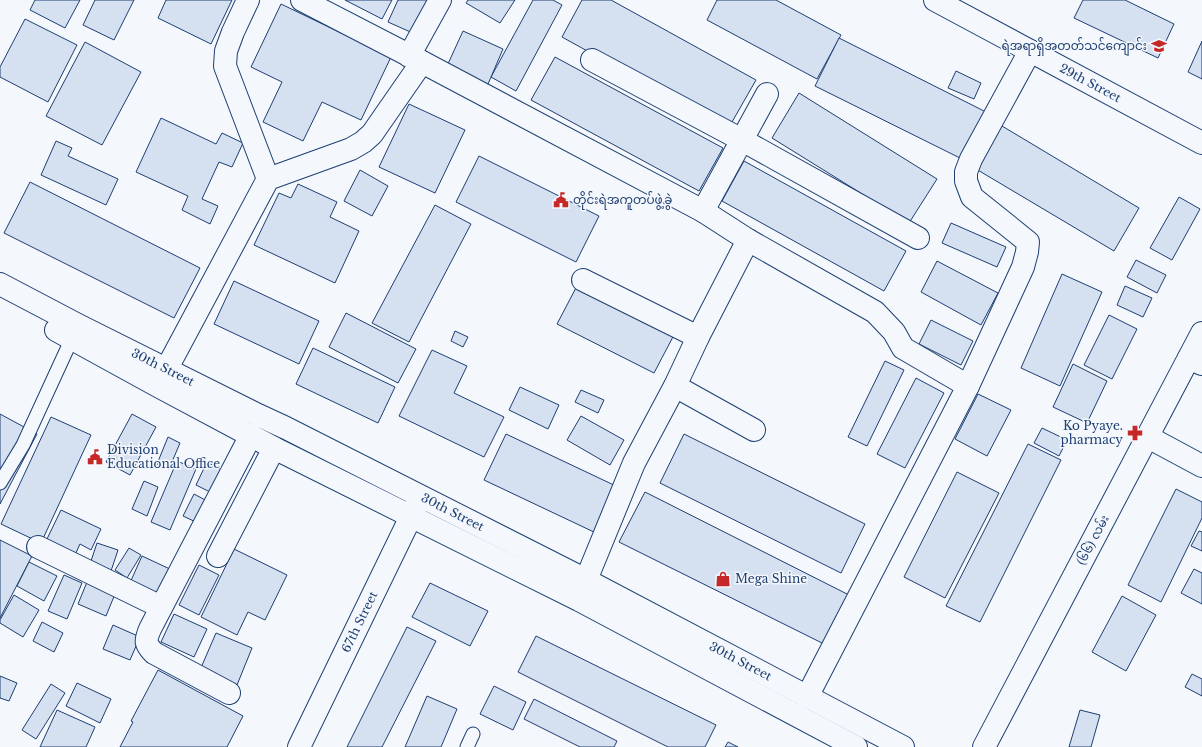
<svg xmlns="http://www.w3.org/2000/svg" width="1202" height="747" font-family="'Libre Baskerville','Noto Sans Myanmar',serif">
  <rect width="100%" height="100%" fill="#f4f7fb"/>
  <!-- building -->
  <g fill="#d5e0f0" stroke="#1d3f73">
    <polygon points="35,0 80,0 65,28 30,10"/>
    <polygon points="95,0 134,0 114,40 83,25"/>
    <polygon points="166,0 232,0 211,44 158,18"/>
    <polygon points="345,0 392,0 382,19"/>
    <polygon points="398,0 430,0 415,34 388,22"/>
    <polygon points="468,0 515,0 500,23 466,3"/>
    <polygon points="533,0 553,0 562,5 516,91 491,77"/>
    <polygon points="582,0 611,0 756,80 728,129 562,37"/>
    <polygon points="717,0 776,0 841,35 817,79 707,20"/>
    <polygon points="1083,0 1125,0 1174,24 1158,58 1074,18"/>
    <polygon points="281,4 391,57 361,120 322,102 303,141 263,122 282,82 251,67"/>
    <polygon points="25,19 77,45 48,102 0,77 0,67"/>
    <polygon points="463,31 503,49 488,84 447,66"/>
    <polygon points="839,38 988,113 964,160 815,86"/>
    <polygon points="1202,41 1202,79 1188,72"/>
    <polygon points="85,42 141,72 102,145 46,116"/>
    <polygon points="555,57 723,148 699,191 531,100"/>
    <polygon points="956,71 981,83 974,99 948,88"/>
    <polygon points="799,93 937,179 909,223 772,138"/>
    <polygon points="409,104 465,130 435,193 379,167"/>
    <polygon points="161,118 216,144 222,133 243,143 232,167 219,162 202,199 218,206 210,224 182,210 188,196 136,172"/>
    <polygon points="997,123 1139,208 1114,251 971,166"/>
    <polygon points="56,141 72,148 68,156 118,179 106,205 41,175"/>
    <polygon points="479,156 599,216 576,262 456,202"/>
    <polygon points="744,161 906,251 884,291 722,201"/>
    <polygon points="360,170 388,186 372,216 344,201"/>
    <polygon points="30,182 200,268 174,318 4,233"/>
    <polygon points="298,184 337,202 330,217 359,231 335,283 254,245 279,193 291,198"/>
    <polygon points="1179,197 1200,209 1172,260 1150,248"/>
    <polygon points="435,205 471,224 409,342 372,323"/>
    <polygon points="951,223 1006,247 997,267 942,243"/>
    <polygon points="1136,260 1166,275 1157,293 1127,277"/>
    <polygon points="937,261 998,293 981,325 921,292"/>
    <polygon points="1062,274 1102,292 1060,386 1021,368"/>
    <polygon points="234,281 319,321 299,364 214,324"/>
    <polygon points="578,284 675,333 654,373 557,324"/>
    <polygon points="1125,286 1152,298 1143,317 1117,305"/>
    <polygon points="346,313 416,349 398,383 329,347"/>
    <polygon points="1109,315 1137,329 1112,379 1084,365"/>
    <polygon points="931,320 973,341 961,365 919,344"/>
    <polygon points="455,331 468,337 463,347 451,341"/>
    <polygon points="313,348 395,387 378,423 296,384"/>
    <polygon points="432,350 467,366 454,393 504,417 484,457 399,416"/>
    <polygon points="885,361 904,370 867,446 848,437"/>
    <polygon points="1073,364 1107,381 1087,423 1053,407"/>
    <polygon points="916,378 944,393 905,468 877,454"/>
    <polygon points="520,387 559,405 548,429 509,410"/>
    <polygon points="581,390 604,400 598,413 575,402"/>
    <polygon points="978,394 1011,410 987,456 955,439"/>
    <polygon points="0,414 37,434 0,504"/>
    <polygon points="132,414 156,427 130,475 106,462"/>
    <polygon points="581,416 624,440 610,465 567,440"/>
    <polygon points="51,417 91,435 41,543 1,524"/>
    <polygon points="1042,428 1067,440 1059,456 1034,443"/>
    <polygon points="506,434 618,487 596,533 484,480"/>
    <polygon points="684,434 865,524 841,573 660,483"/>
    <polygon points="168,437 180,443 169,469 157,464"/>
    <polygon points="1028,444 1061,460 980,622 946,606"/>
    <polygon points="177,461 196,469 170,530 151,522"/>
    <polygon points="207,462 226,472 214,494 196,485"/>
    <polygon points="957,472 999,493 945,598 904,577"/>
    <polygon points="144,481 158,487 147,516 132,509"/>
    <polygon points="1176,489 1202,502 1202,518 1161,602 1128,585"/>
    <polygon points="645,492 849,595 824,644 619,542"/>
    <polygon points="194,494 211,503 200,524 183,516"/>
    <polygon points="61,510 101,529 91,550 80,544 75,555 46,541"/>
    <polygon points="1199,531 1202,532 1202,551 1191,546"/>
    <polygon points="0,540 32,556 0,618"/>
    <polygon points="97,543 118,550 110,574 89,567"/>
    <polygon points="129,548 141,555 127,578 115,570"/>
    <polygon points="234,549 287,575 265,620 248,612 237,635 201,617"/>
    <polygon points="142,556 172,570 160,598 129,585"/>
    <polygon points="29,562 57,576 44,601 17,586"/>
    <polygon points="199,565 219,575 199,615 179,605"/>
    <polygon points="1194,569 1202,573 1202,604 1181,593"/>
    <polygon points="64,575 82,583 67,619 48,611"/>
    <polygon points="87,582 115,594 106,616 78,604"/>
    <polygon points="430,583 488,611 470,646 412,617"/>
    <polygon points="14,595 39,610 23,637 0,623 0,620"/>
    <polygon points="1122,596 1156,615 1126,671 1092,652"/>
    <polygon points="174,614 207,629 194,657 161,642"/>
    <polygon points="42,622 63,633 54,652 33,641"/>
    <polygon points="113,625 140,637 130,660 103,649"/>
    <polygon points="407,627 436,641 382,747 347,747"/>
    <polygon points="216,633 252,648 237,685 200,670"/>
    <polygon points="536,636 716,725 705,747 668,747 518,672"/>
    <polygon points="158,670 243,716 227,747 120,747 133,722 131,721"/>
    <polygon points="1192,674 1202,679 1202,696 1185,687"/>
    <polygon points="0,676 17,683 9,701 0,698"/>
    <polygon points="77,683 111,699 100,723 66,706"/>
    <polygon points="51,684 65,693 36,739 22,730"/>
    <polygon points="494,686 526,702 513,730 480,714"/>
    <polygon points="427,696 457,709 441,747 405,747"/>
    <polygon points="534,699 617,741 614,747 580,747 524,719"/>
    <polygon points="57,710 95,727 86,747 40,747"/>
    <polygon points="1080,710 1100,715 1091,747 1069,747"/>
    <polygon points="728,742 738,747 725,747"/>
  </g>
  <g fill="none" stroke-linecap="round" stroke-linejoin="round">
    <!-- lane casing -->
    <g stroke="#1d3f73" stroke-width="15">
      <g id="lane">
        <polyline points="0,483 23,445 74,334"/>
        <polyline points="467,747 473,734"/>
      </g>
    </g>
    <!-- street casing -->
    <g stroke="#1d3f73" stroke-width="24">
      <g id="street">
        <polyline points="248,0 233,32 226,51 225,66 268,179"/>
        <polyline points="302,0 422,62 703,211 748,240 875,312 894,332 903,348 968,386"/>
        <path id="s1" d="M 935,0 L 1202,143"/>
        <polyline points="409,56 440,0"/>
        <polyline points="592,60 742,140 918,238"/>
        <polyline points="703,211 767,94"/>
        <polyline points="583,280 698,337"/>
        <polyline points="1189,358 1202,364"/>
        <polyline points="158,385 268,179 351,149 363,142 372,134 422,62"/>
        <polyline points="675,386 754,430"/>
        <polyline points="1148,437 1202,466"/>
        <polyline points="38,547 161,607"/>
        <polyline points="218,556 274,448"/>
        <polyline points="586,580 634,463 675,386 698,337 748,240"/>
        <path d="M 229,693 L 154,653 C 145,644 145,641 150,629 L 251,435"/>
        <polyline points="807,697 968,386 1023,267 1027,252 1028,242 972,197 966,181 966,172 971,159 1030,51"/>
        <path id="s2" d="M 299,747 L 419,500"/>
      </g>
    </g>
    <!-- secondary casing -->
    <g stroke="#1d3f73" stroke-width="24">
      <g id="secondary">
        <path id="s3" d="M 0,284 L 78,325 L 258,415 L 286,428 L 586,580 L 903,747"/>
        <polyline points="56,330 158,386 274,448 579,600 856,747"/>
        <polyline points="984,747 1202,333"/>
      </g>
    </g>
    <!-- lane -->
    <use href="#lane" stroke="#f4f7fb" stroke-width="13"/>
    <!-- street -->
    <use href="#street" stroke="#f4f7fb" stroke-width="22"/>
    <!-- secondary -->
    <use href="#secondary" stroke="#f4f7fb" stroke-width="22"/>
  </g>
  <!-- icons -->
  <defs>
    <g id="university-bare" transform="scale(1.2)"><path d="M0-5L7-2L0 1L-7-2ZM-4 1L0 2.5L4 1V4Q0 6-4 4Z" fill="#c62828" stroke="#f4f7fb" stroke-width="2.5" paint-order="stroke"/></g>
    <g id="civic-bare" transform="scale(1.2)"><path d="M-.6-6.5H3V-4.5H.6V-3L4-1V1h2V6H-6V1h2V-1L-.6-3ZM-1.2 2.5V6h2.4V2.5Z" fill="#c62828" stroke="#f4f7fb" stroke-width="2.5" paint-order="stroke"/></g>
    <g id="pharmacy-bare" transform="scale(1.2)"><path d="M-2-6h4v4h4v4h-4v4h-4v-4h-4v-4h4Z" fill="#c62828" stroke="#f4f7fb" stroke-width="2.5" paint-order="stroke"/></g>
    <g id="shop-bare" transform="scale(1.2)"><path d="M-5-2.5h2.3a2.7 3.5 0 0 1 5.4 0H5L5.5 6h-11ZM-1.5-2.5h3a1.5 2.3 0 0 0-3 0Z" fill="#c62828" stroke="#f4f7fb" stroke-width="2.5" paint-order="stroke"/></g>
  </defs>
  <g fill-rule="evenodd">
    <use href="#university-bare" x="1159" y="46"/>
    <use href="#civic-bare" x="561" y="200"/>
    <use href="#pharmacy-bare" x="1135" y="433"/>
    <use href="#civic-bare" x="95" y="457"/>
    <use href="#shop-bare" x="723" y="579"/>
  </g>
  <g text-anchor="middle" stroke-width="3" stroke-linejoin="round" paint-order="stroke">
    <!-- poi labels -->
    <g font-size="12" fill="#1d3f73" stroke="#f4f7fb" text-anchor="start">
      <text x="1147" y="50" text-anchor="end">ရဲအရာရှိအတတ်သင်ကျောင်း</text>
      <text x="573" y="204">တိုင်းရဲအကူတပ်ဖွဲ့ခွဲ</text>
      <text x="1123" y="430" text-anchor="end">Ko Pyaye.<tspan x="1123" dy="14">pharmacy</tspan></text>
      <text x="107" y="454">Division<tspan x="107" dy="14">Educational Office</tspan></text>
      <text x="735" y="583">Mega Shine</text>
    </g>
    <!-- street labels -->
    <g font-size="12" fill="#1d3f73" stroke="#f4f7fb">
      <text dy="4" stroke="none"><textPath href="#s1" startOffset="176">29th Street</textPath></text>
      <text dy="4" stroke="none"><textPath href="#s3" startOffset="183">30th Street</textPath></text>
      <text dy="4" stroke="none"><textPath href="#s3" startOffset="507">30th Street</textPath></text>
      <text transform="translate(1093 540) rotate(-62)" y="4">(၆၆) လမ်း</text>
      <text dy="4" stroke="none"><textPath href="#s2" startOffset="139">67th Street</textPath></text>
      <text dy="4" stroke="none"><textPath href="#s3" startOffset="831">30th Street</textPath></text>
    </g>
  </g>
</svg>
